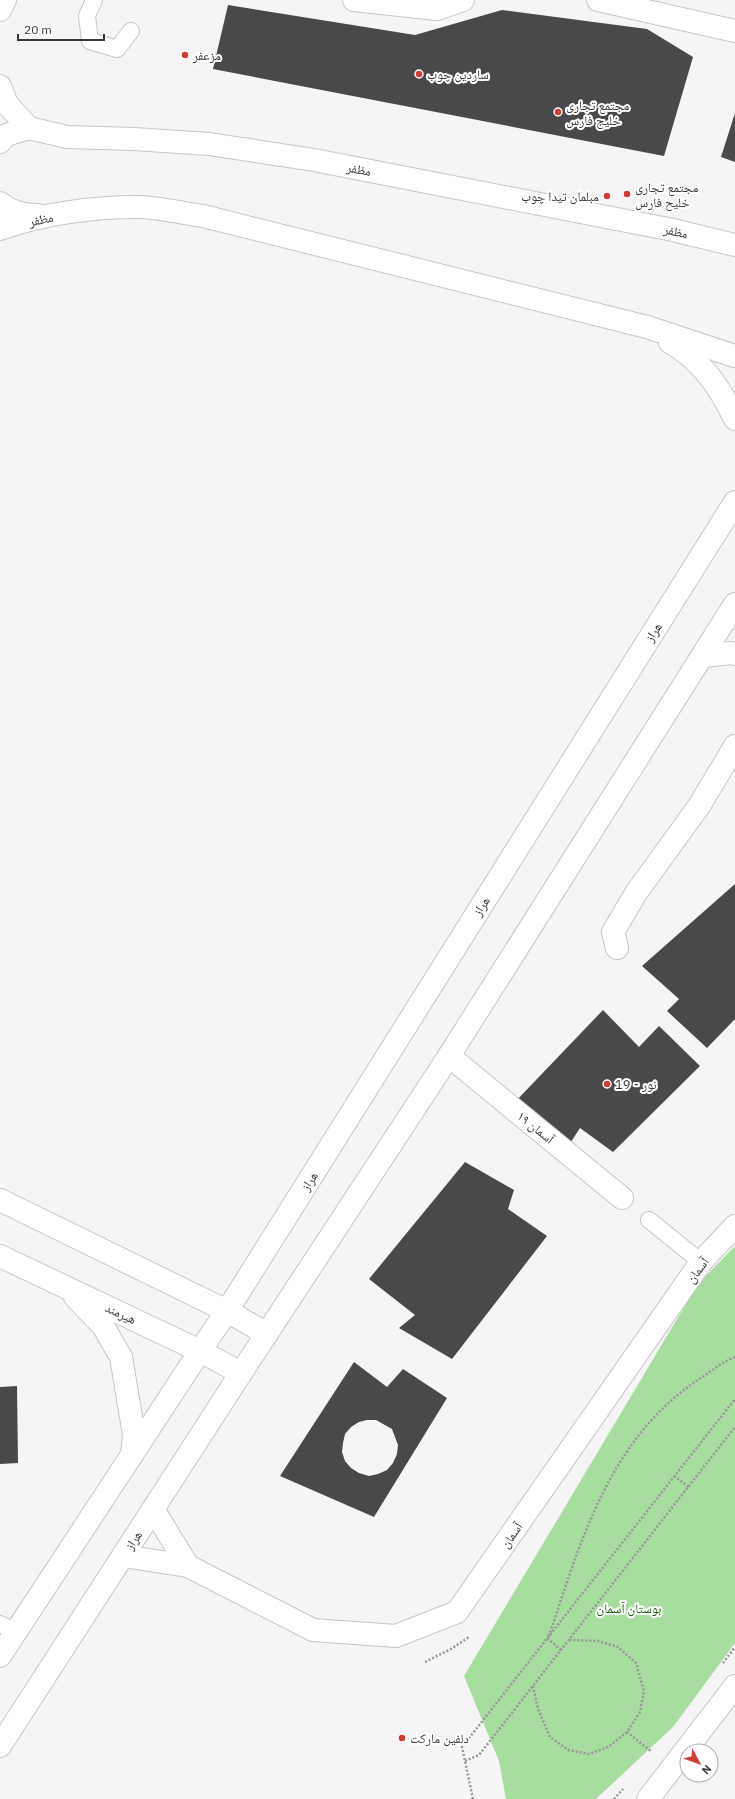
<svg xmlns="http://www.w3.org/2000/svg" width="735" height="1799" font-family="'IBM Plex Sans','Noto Naskh Arabic',sans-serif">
  <rect width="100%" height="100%" fill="#f7f4f7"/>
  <!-- green -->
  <polygon fill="#a7dd9f" points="735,1246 735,1643 673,1727 596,1799 506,1799 499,1761 464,1676 698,1284"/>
  <!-- building -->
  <g fill="#4a484b" fill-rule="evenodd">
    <polygon points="228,5 415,35 502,10 647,29 693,57 664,156 213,69"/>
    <polygon points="735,113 735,162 721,157"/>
    <polygon points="735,884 735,1019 707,1048 667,1011 679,999 642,966"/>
    <polygon points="603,1010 639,1047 659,1026 700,1066 613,1152 580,1128 569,1145 514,1103"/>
    <polygon points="465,1162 514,1190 508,1209 547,1236 452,1359 399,1328 415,1315 369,1279"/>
    <path d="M 354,1362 L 387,1387 L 403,1369 L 447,1398 L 374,1517 L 280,1476 ZM 367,1420 L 376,1420 L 392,1429 L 398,1445 L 397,1454 L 393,1463 L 387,1470 L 378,1474 L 369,1476 L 359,1473 L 351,1468 L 345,1461 L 342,1452 L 343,1443 L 345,1434 L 351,1427 L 359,1422 Z"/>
    <polygon points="17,1386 18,1463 0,1464 0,1387"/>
  </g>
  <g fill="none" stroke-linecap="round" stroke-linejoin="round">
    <!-- service casing -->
    <g stroke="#c8c5c9" stroke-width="18">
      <g id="service">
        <polyline points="94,0 87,16 90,41 117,49 131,31"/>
        <polyline points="649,1220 701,1262"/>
        <polyline points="0,1624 16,1632"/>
      </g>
    </g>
    <!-- minor casing -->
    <g stroke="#c8c5c9" stroke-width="24">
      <g id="minor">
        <polyline points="354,0 437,9 463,0"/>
        <polyline points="598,0 735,31"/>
        <polyline points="703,656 731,653 735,654"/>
        <polyline points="617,948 613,932 636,893 699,806 735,746"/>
        <polyline points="449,1056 622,1198"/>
        <polyline points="153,1509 188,1566"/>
        <polyline points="123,1556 188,1566 313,1630 396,1636 457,1612 701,1262 735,1226"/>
        <polyline points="648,1799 735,1686"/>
      </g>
    </g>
    <!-- tertiary casing -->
    <g stroke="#c8c5c9" stroke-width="24">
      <g id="tertiary">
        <polyline points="0,10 5,0"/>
        <polyline points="0,86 7,104 29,128 67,137 134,139 209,144 314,160 673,230 735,245"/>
        <polyline points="0,142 6,135 29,128"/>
        <path d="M 0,203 C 11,212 23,215 38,215"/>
        <path d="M 0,229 C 41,214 93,207 136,207 C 158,207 181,213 203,216 L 647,327 L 735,356"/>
        <path d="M 670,342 C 702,361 719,386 735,419"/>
        <polyline points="0,1200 227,1311 267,1334"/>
        <polyline points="0,1256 200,1351 241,1373"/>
        <polyline points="75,1297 103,1326 121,1357 134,1435 132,1455"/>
        <polyline points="0,1656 200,1351 227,1311 735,502"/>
        <polyline points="0,1746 241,1373 449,1056 735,604"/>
      </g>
    </g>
    <!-- path -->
    <g stroke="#989598" stroke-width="2.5" stroke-dasharray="2 2" stroke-linecap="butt">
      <polyline points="674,1476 689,1487"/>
      <path d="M 561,1650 L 548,1639 C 581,1540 610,1435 704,1376 C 714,1369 724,1361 735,1357"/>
      <polyline points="425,1662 451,1649 469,1637"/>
      <polyline points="723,1663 735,1647"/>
      <polyline points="533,1686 538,1709 550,1737 568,1750 589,1754 608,1747 627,1732 640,1712 644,1691 636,1663 618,1647 598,1641 570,1640"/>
      <polyline points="627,1732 652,1752"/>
      <polyline points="465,1761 479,1755 735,1427"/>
      <polyline points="473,1799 462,1747 735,1399"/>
      <polyline points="614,1799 623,1789"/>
    </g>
    <!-- service -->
    <use href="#service" stroke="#fff" stroke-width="16"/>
    <!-- minor -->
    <use href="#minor" stroke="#fff" stroke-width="22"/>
    <!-- tertiary -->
    <use href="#tertiary" stroke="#fff" stroke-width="22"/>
  </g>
  <!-- markers -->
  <g fill="#cd3f34" stroke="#fff" stroke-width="1.5">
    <circle cx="185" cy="55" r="4"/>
    <circle cx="419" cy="74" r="4"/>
    <circle cx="558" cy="112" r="4"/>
    <circle cx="627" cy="194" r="4"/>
    <circle cx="607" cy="196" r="4"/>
    <circle cx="607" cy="1084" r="4"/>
    <circle cx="402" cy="1738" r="4"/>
  </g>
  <g text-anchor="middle" stroke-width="4" stroke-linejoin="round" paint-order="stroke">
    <!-- poi labels -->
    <g font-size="13" fill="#3a383a" stroke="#fff" text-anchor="start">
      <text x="193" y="60">مزعفر</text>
      <text x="427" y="79">ساردین چوب</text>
      <text x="566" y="110">مجتمع تجاری<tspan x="566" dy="15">خلیج فارس</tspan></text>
      <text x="635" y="192">مجتمع تجاری<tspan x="635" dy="15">خلیح فارس</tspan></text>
      <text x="599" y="201" text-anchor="end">مبلمان تیدا چوب</text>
      <text x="615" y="1089">19 - نور</text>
      <text x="410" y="1743">دلفین مارکت</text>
    </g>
    <!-- street labels -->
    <g font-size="13" fill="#3a383a" stroke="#fff">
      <text transform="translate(359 169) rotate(11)" y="5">مظفر</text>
      <text transform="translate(41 219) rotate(-12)" y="5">مظفر</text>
      <text transform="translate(676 231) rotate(13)" y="5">مظفر</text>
      <text transform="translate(653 632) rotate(-58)" y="5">هراز</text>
      <text transform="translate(481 906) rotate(-58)" y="5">هراز</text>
      <text transform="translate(536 1127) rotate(39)" y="5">آسمان ۱۹</text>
      <text transform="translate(309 1181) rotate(-58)" y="5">هراز</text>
      <text transform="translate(697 1270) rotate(-53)" y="5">آسمان</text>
      <text transform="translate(121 1313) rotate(25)" y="5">هیرمند</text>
      <text transform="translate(511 1535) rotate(-55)" y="5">آسمان</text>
      <text transform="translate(133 1540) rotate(-57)" y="5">هراز</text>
    </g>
    <!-- park labels -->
    <g font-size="13" fill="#156206" stroke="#fff">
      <text x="629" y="1613">بوستان آسمان</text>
    </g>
  </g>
  <!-- north arrow -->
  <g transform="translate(699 1763) rotate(131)"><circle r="19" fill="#ffffff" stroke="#b0afb0"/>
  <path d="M0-3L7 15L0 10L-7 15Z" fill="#cd3f34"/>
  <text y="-6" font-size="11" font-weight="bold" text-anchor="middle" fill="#3a383a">N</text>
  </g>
  <!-- scale -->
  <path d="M18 34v6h86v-6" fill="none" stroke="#3a383a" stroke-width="2"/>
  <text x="24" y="34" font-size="12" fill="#3a383a" stroke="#ffffff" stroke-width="3" paint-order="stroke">20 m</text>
</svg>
